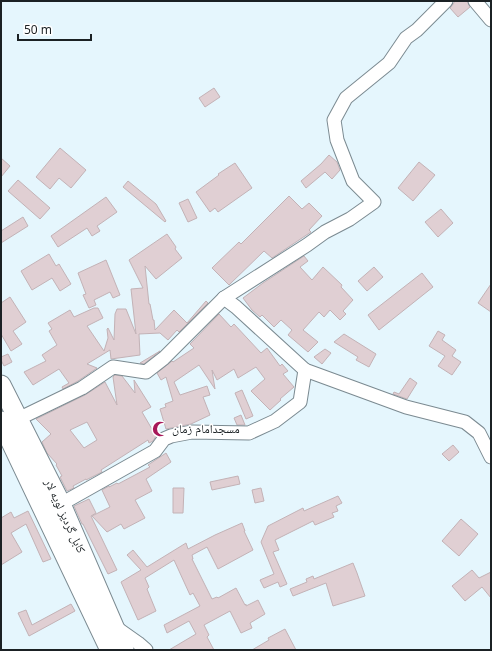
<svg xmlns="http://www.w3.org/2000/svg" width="492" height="651" font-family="'Noto Sans','Noto Naskh Arabic',sans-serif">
  <rect width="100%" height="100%" fill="#e5f6fd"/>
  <!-- building -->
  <g fill="#e0cfd3" stroke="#c3b2b6" fill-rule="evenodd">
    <polygon points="454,1 467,1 470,7 458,17 450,8 454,3"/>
    <polygon points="214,88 220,97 205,107 199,98"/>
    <polygon points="60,148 86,170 71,188 59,178 50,189 36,177"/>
    <polygon points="329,155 337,162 340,170 332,179 325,172 306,188 301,181 321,164"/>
    <polygon points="1,158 10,166 1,177"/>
    <polygon points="419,162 435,175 413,201 398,188"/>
    <polygon points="235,163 252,188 218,212 215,208 210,212 196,192 219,175 218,174"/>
    <polygon points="18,180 50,208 40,219 8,191"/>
    <polygon points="128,181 156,204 166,221 165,222 123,187"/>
    <polygon points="289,196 302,209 309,203 322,216 309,230 311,232 272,258 264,251 229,285 212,268 239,242 241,244"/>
    <polygon points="106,197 117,212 97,226 100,231 92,236 87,228 58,247 51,236"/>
    <polygon points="188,199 197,218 188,222 179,203"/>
    <polygon points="441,209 453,223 438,237 425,222"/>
    <polygon points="23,217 28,226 1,243 1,231"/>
    <polygon points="167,234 176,247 175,249 182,258 156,279 145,266 149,304 150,304 153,320 154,320 155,330 174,310 187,323 206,301 208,303 179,332 177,330 168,340 160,333 139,334 140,355 111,359 110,350 87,364 97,368 78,381 63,389 62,387 69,383 59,369 33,385 24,372 46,361 42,355 57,345 49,331 52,329 48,323 70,310 74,317 94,308 98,308 103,318 87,326 104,351 108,338 107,329 108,328 114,340 115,314 117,309 126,309 136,334 131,289 143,288 129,260"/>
    <polygon points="49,254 56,266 59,264 71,284 60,291 52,278 32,290 21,271"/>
    <polygon points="304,256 308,261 300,267 312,280 323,267 342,285 341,287 353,300 343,311 346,314 340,320 330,310 324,317 319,312 303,330 318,342 308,352 288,335 292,330 281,320 274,327 262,315 260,317 252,310 243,298 263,283"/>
    <polygon points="106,260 120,295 113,298 110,292 94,300 96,305 89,308 83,295 86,294 78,273"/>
    <polygon points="374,267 383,277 367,291 358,281"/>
    <polygon points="422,273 433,287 379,330 368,315"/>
    <polygon points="491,284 491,312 478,303"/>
    <polygon points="10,297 26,322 13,331 22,344 11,351 1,334 1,303"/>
    <polygon points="219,314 231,327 234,324 261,353 267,348 280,366 282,364 288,371 283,374 294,387 280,399 281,400 270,410 251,391 265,379 256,367 238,378 234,369 217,380 212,370 215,389 199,365 174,382 180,395 207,386 210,395 203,397 210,415 191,424 166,429 160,409 166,407 165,404 173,401 166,377 161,380 157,373 172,361 173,362 194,348 190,344"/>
    <polygon points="438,331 445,335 442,340 456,350 452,356 461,362 452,375 438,366 445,356 429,346"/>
    <polygon points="344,334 376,354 369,367 356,360 358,357 334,342"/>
    <polygon points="325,349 331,353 322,364 314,357"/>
    <polygon points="160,351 144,364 140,363"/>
    <polygon points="8,354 12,362 4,366 1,360 1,357"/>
    <path d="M 115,375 L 122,376 L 135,393 L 134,380 L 151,407 L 142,412 L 156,436 L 153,441 L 149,443 L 148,440 L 101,470 L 102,472 L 86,480 L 86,479 L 73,486 L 74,488 L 67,491 L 60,477 L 62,476 L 56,465 L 57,464 L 47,453 L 42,442 L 51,434 L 36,419 L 85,395 L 105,382 L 117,405 L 113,377 ZM 87,422 L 97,440 L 84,448 L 70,430 Z"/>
    <polygon points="410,378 417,383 407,399 393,394 394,392 399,394"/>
    <polygon points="242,390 253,416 246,419 235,393"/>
    <polygon points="241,415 245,425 237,425 234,418"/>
    <polygon points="453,445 459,452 449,461 442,454"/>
    <polygon points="166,453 171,462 146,479 152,491 135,500 145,518 124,529 121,524 107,532 92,516 110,507 102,490 109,486 109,487 117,483 118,484 150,467 148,465"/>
    <polygon points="238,476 240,484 212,490 210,482"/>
    <polygon points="173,488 184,488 183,513 173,513"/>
    <polygon points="261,488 264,501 255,503 252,490"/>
    <polygon points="338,496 342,503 336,506 338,511 332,513 334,517 315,525 313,521 275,540 279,550 273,552 287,584 280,587 278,582 264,588 260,580 274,574 261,542 268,526 303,508 304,511"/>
    <polygon points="89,499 96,513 91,516 117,570 108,574 83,524 82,524 74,506"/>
    <polygon points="28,511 51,559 43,562 26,524 11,533 22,552 1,565 1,518 11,512 14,518"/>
    <polygon points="461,519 478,534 459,556 442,541"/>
    <polygon points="242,523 245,531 244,531 253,550 218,569 207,547 192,555 193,559 192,559 212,599 217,597 218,598 236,588 245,605 246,604 246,606 258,600 265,614 250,623 252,628 241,633 230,611 204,625 209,635 207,637 214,650 169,650 196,634 189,621 167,633 164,625 200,606 193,593 190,595 174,560 145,578 149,587 147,589 156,611 138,620 121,582 141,570 127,555 133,550 147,567 186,543 188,549 215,535"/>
    <polygon points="353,563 357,573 365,596 333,606 326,583 293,596 290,589 307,582 306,579 313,576 314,579"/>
    <polygon points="472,570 479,578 491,572 491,598 482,587 465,601 452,586"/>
    <polygon points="71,604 75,611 29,636 18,613 26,610 32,625"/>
    <polygon points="285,629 296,650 252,650 269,640 268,638"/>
  </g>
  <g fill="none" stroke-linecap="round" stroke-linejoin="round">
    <!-- minor casing -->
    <g stroke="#7b8a91" stroke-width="15">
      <g id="minor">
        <polyline points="475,1 491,20"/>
        <polyline points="224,298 236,307 305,370 406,407 465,422 479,433 491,457"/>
        <polyline points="18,419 82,388 113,367 146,372 164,358 224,298 307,245 325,232 350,219 374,202 353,181 337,140 334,120 346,98 389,63 406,38 417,30 446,1"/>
        <polyline points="61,504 155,451 164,439 171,436 192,432 249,433 275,421 300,402 305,370"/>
        <polyline points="114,626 138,643 146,650"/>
      </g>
    </g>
    <!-- highway casing -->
    <g stroke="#7b8a91" stroke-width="21">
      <g id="highway">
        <polyline points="1,385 61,504 124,650"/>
        <polyline points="1,421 110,650"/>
      </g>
    </g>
    <!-- minor -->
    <use href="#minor" stroke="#fff" stroke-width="13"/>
    <!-- highway -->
    <use href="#highway" stroke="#fff" stroke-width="19"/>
  </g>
  <!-- icons -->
  <defs>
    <g id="mosque-bare" transform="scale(1.2)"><path d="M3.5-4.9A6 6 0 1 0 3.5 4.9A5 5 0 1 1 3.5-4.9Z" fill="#a71859" stroke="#fff" stroke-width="2.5" paint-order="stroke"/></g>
  </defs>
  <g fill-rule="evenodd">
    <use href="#mosque-bare" x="160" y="429"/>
  </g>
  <g text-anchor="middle" stroke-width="3" stroke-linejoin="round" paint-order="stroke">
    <!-- poi labels -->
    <g font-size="12" fill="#1b2124" stroke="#fff" text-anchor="start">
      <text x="172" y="433">مسجدامام زمان</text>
    </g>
    <!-- street labels -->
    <g font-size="12" fill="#1b2124" stroke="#fff">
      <text transform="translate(65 516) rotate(65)" y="4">کابل گردیز لویه لار</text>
    </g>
  </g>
  <!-- border -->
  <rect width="492" height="651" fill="none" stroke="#1b2124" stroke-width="4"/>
  <!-- scale -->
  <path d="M18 34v6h73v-6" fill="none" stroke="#1b2124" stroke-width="2"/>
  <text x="24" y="34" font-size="12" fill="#1b2124" stroke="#ffffff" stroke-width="3" paint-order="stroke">50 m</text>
</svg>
